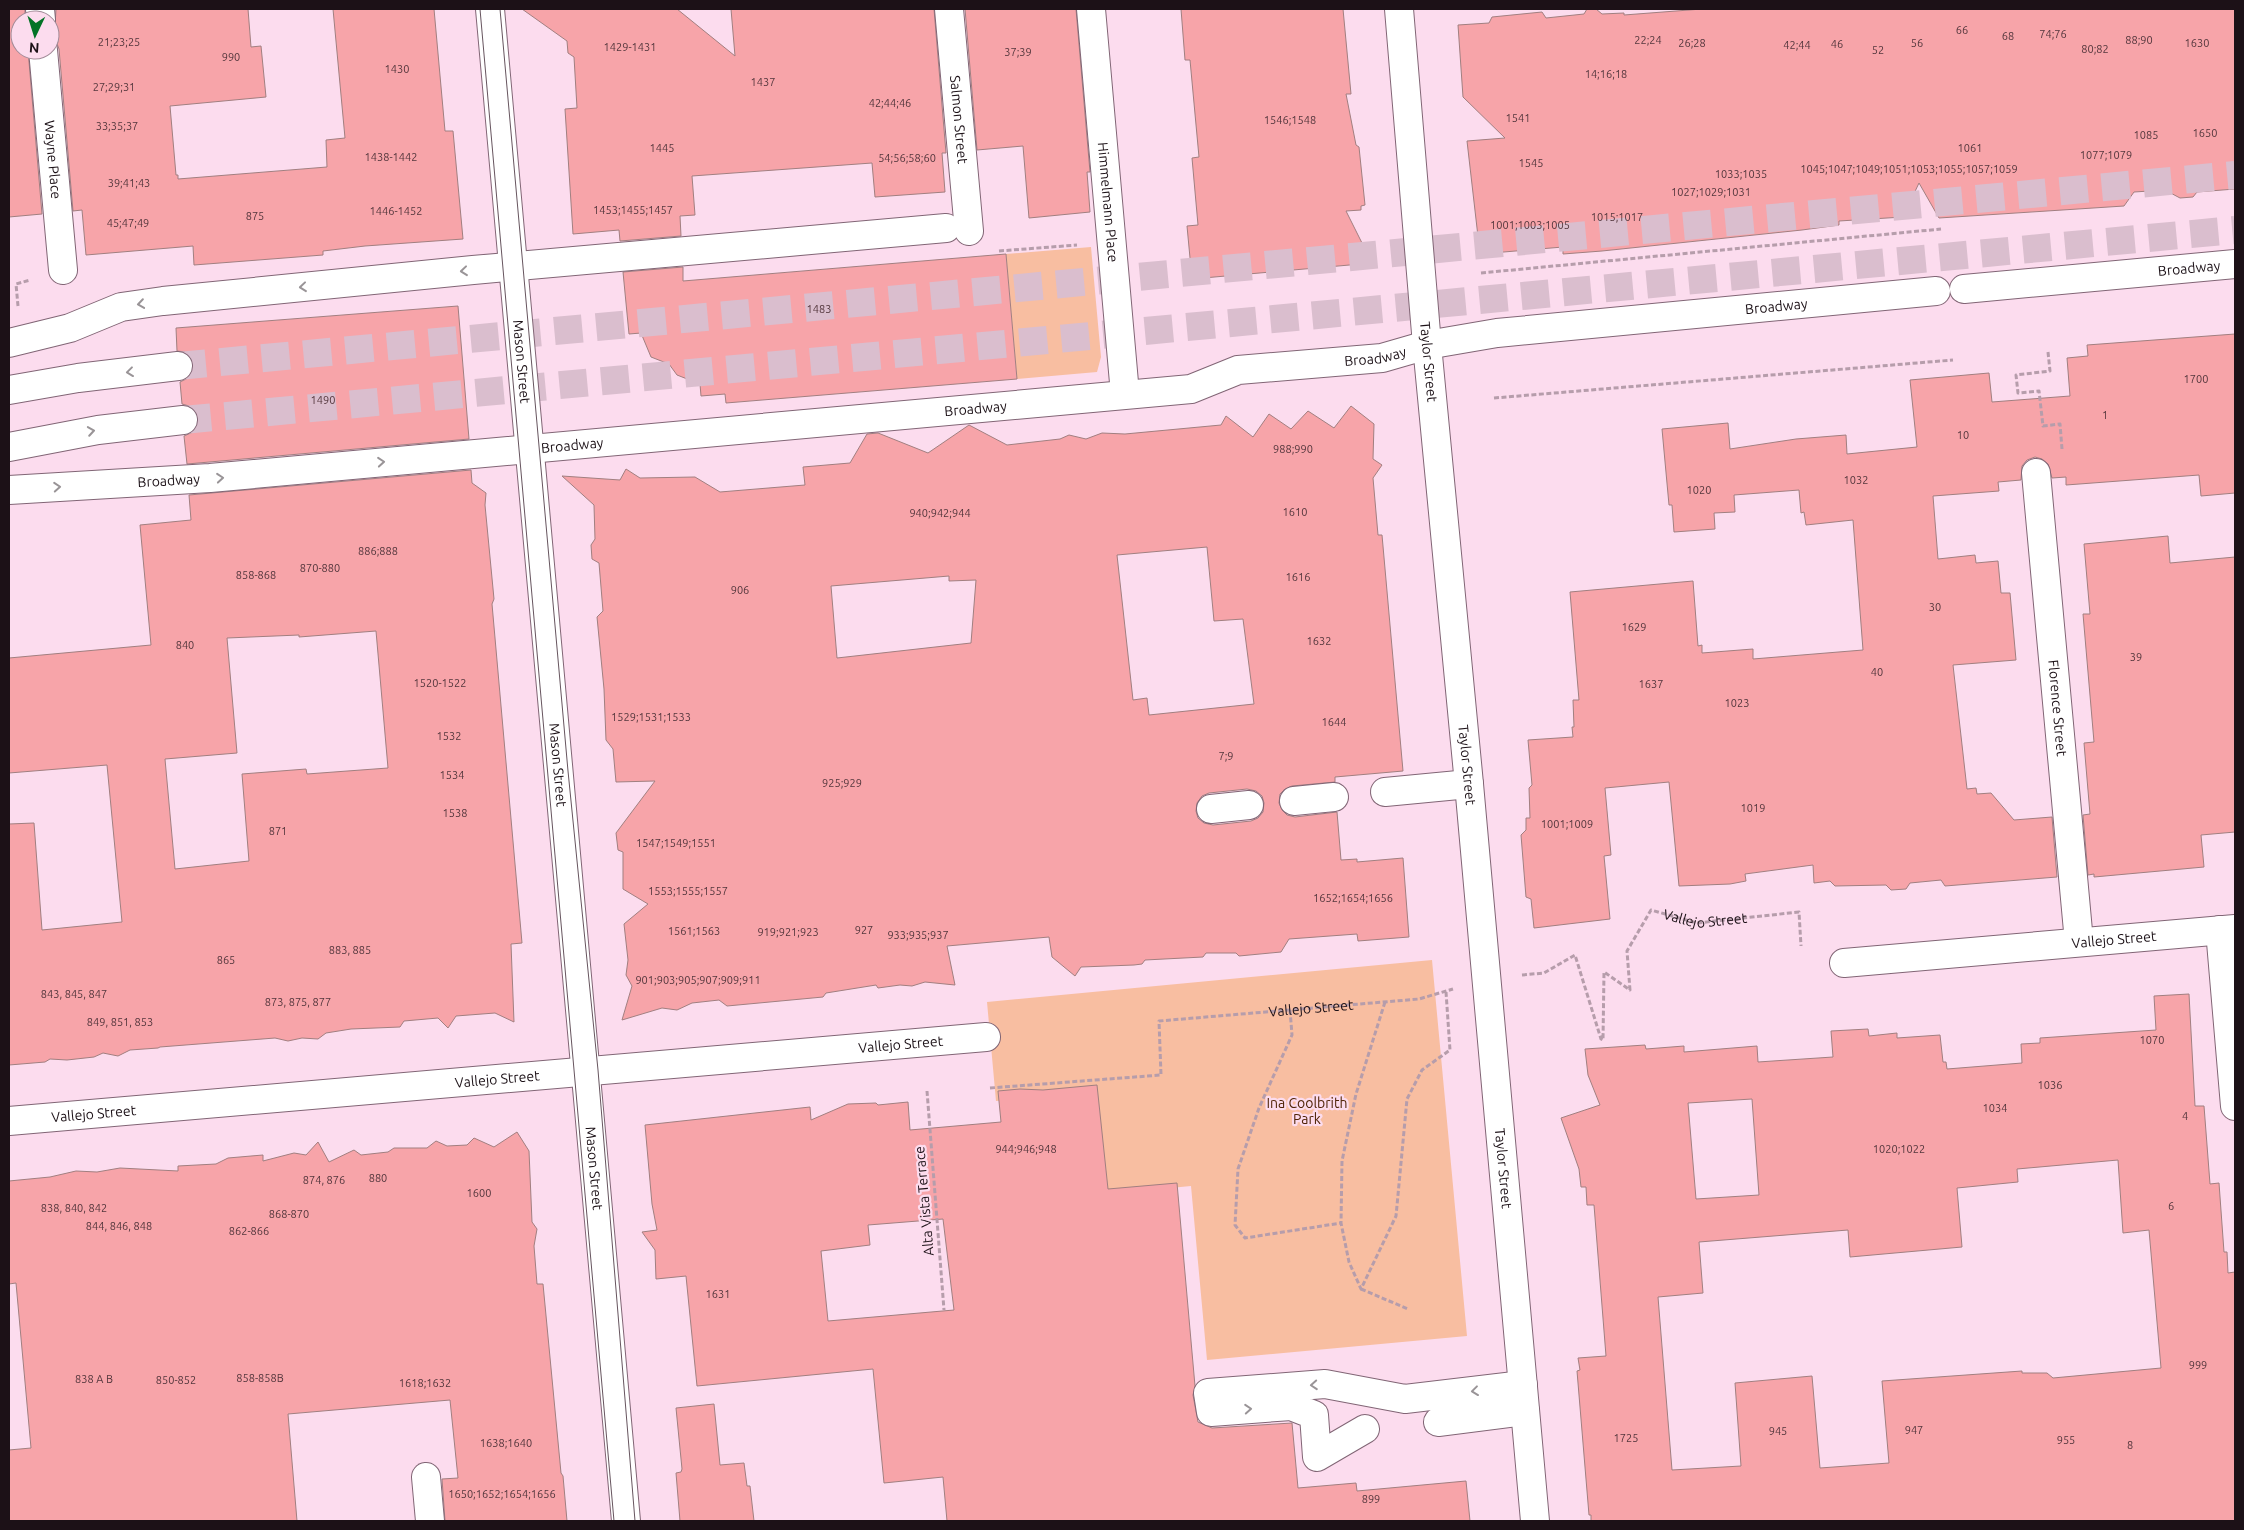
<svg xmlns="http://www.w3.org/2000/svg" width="2244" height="1530" font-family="Ubuntu,sans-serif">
  <rect width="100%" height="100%" fill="#fcdcee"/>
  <!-- green -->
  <g fill="#f8bea1">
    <polygon points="1091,247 1101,357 1097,372 1017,379 1006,254"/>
    <polygon points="1432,960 1467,1336 1207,1360 1191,1186 1107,1194 1097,1092 996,1101 987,1002"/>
  </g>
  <!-- building -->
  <g fill="#f7a4a9" stroke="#a17f80" fill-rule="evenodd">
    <polygon points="9,9 25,9 25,20 20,20 20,50 28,50 42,214 9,217"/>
    <polygon points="56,9 248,9 251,47 261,46 266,97 170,106 176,175 178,175 178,179 327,167 326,140 345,138 333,9 434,9 445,131 453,131 463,239 365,246 323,251 323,255 194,265 193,246 86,255 82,210 73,211 59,49 56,41 50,36 50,33 55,26"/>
    <polygon points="522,9 677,9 735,56 731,9 934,9 946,153 942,153 945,192 875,197 872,163 692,176 695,215 680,216 681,236 620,241 619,230 573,234 565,109 577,108 574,57 568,53 567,41"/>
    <polygon points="965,9 1076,9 1090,172 1087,172 1090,212 1029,218 1023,146 977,150"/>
    <polygon points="1181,9 1343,9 1351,94 1346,94 1356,145 1359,147 1365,205 1361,206 1361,210 1346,211 1372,263 1192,279 1187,226 1198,225 1192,158 1199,157 1190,60 1185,60"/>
    <polygon points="1587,9 1596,9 1602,14 1624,13 1624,15 1702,9 2235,9 2235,189 2197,192 2193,197 2180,198 2165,190 2134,192 2124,206 1939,218 1919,183 1903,217 1839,221 1839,225 1802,230 1602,251 1563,254 1563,247 1480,254 1467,141 1505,138 1463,97 1458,25 1489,23 1492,17 1542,12 1546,18 1584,14"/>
    <polygon points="1006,254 1017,379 726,403 725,394 701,396 700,384 677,375 669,364 651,357 641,333 629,334 623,272 683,267 683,281"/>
    <polygon points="458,306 469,439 187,464 184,436 193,432 197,426 199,419 195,410 189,406 182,404 180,382 188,378 192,372 194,365 190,356 185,352 177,351 176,328"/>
    <polygon points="2235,334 2235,493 2201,496 2199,475 2066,485 2066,477 2052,478 2048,464 2042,459 2035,457 2027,460 2022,466 2021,480 1998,482 1999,491 1933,496 1938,559 1975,555 1976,563 1998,561 2001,593 2010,593 2016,660 1953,665 1967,789 1976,788 1977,794 1991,793 2014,820 2052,817 2057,877 1945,886 1941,880 1910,883 1906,889 1891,890 1886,885 1835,886 1830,881 1814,883 1813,865 1745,874 1746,881 1730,884 1679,886 1669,782 1605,788 1611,855 1604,856 1610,919 1534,928 1531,899 1526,897 1521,835 1526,830 1526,818 1530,818 1529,788 1532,785 1528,740 1573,737 1572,727 1574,727 1573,700 1579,700 1570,592 1693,581 1698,646 1702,645 1702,653 1753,649 1753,659 1863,650 1853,520 1806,525 1804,512 1801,513 1799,490 1734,495 1735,512 1714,513 1715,529 1674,532 1672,505 1669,505 1662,429 1728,423 1730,449 1796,439 1846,435 1847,454 1917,447 1910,380 1989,373 1992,402 2070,396 2067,358 2088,356 2087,345"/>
    <path d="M 1351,406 L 1374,424 L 1373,459 L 1382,465 L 1373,478 L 1378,535 L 1382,535 L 1403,771 L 1335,777 L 1335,782 L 1292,786 L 1285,789 L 1280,794 L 1279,803 L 1282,810 L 1287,815 L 1295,817 L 1337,812 L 1341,860 L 1357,859 L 1357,862 L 1403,858 L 1409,937 L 1358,941 L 1357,934 L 1289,939 L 1281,952 L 1239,956 L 1236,953 L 1206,953 L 1203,957 L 1145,960 L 1142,964 L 1134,965 L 1081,967 L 1075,976 L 1052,957 L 1049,937 L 947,946 L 955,985 L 925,982 L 912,986 L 900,985 L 878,988 L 876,985 L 826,993 L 823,997 L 727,1006 L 719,1000 L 692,1003 L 677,1010 L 662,1008 L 622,1020 L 632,986 L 626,975 L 628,960 L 624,924 L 648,904 L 623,889 L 623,852 L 618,850 L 616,833 L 655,781 L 616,782 L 613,749 L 606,740 L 604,689 L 597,617 L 603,611 L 599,563 L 592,559 L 591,545 L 595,539 L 594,505 L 562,476 L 620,480 L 626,469 L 640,478 L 695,477 L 720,492 L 805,485 L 803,467 L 850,463 L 867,434 L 878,433 L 928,453 L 969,425 L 1007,445 L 1060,439 L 1069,435 L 1086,439 L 1102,433 L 1125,434 L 1221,425 L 1226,416 L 1253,437 L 1269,414 L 1291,429 L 1308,411 L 1334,428 ZM 1207,547 L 1214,621 L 1243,619 L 1254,704 L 1149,715 L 1147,698 L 1133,700 L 1117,555 ZM 949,576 L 949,581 L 976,580 L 971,643 L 837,658 L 831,586 ZM 1247,789 L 1256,791 L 1262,796 L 1264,803 L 1263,812 L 1258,818 L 1251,821 L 1213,825 L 1204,823 L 1198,818 L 1196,811 L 1197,803 L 1202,796 L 1209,793 Z"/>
    <path d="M 471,470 L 472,483 L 486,493 L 485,505 L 494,599 L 492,604 L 522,943 L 511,944 L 514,1022 L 495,1013 L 456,1016 L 448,1028 L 438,1018 L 404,1021 L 400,1027 L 351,1029 L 326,1033 L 318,1039 L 302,1038 L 288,1041 L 275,1038 L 160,1047 L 158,1048 L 130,1050 L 118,1056 L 103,1053 L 94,1057 L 67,1060 L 50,1059 L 45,1062 L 9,1065 L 9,824 L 34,823 L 42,930 L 122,922 L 107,765 L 9,773 L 9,658 L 151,645 L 140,525 L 191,520 L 189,495 ZM 376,631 L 388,768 L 307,774 L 306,769 L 242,774 L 249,861 L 175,869 L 165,759 L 237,753 L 227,638 L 299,635 L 299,637 Z"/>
    <polygon points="2168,536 2170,563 2235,557 2235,832 2201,835 2204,867 2094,877 2094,874 2088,875 2083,815 2090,814 2084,743 2094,742 2083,614 2090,614 2084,544"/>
    <path d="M 2189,994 L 2195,1106 L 2204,1106 L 2210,1184 L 2219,1183 L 2224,1252 L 2227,1252 L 2228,1273 L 2235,1272 L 2235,1521 L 1591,1521 L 1591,1515 L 1589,1515 L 1577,1371 L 1580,1370 L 1578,1358 L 1606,1356 L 1594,1205 L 1587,1205 L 1586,1187 L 1581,1187 L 1579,1169 L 1561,1118 L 1600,1105 L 1588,1075 L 1585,1049 L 1645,1045 L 1646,1049 L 1684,1046 L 1684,1052 L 1757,1046 L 1758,1062 L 1833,1057 L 1831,1031 L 1868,1029 L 1869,1036 L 1897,1033 L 1897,1038 L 1940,1035 L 1943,1062 L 1946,1062 L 1947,1069 L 2022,1063 L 2021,1044 L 2040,1043 L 2040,1038 L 2156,1030 L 2154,996 ZM 1752,1099 L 1759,1195 L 1696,1199 L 1688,1103 ZM 2118,1160 L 2123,1233 L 2149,1230 L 2161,1368 L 2053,1378 L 2047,1373 L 2022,1373 L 2022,1371 L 1882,1381 L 1889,1463 L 1820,1468 L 1812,1376 L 1735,1383 L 1741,1466 L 1672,1470 L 1658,1297 L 1703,1293 L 1699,1242 L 1848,1230 L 1850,1257 L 1962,1247 L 1957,1188 L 2018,1182 L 2017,1169 Z"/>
    <path d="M 1097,1085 L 1108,1189 L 1177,1183 L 1195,1386 L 1193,1395 L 1198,1422 L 1212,1428 L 1292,1423 L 1298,1488 L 1356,1483 L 1357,1491 L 1466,1481 L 1470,1521 L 947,1521 L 943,1477 L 884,1483 L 873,1369 L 697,1386 L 686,1276 L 656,1279 L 655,1250 L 642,1232 L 657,1230 L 652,1204 L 645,1125 L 810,1107 L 811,1120 L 848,1104 L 876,1103 L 878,1105 L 908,1102 L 910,1130 L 1001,1122 L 998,1091 L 1020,1089 L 1043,1090 ZM 943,1219 L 954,1310 L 828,1321 L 821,1251 L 870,1245 L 868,1225 Z"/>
    <polygon points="517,1132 529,1151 532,1222 537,1229 534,1246 537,1284 543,1284 561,1473 563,1476 567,1521 445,1521 442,1479 458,1478 450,1400 288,1414 297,1521 9,1521 9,1450 31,1448 16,1283 9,1284 9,1181 50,1177 76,1171 97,1172 120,1168 178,1171 178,1166 216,1164 228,1158 263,1155 263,1161 294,1153 306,1155 318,1142 329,1162 354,1150 361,1155 388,1152 394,1148 427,1148 436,1141 447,1146 467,1145 474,1138 494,1147"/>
    <polygon points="714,1404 720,1465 744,1463 747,1486 750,1486 754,1521 680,1521 676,1473 681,1472 682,1469 676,1408"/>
  </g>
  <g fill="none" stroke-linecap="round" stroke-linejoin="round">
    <!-- major-tunnel -->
    <g stroke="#dabece" stroke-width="28" stroke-dasharray="28 14" stroke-linecap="butt">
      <polyline points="178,366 2235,175"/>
      <polyline points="183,420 2235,230"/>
    </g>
    <!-- minor casing -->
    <g stroke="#816575" stroke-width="30">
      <g id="minor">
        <polyline points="40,9 41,20"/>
        <path id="s3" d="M 490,9 L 626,1521"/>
        <path id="s4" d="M 949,9 L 969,231"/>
        <path id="s5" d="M 1091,9 L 1125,394"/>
        <path id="s6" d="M 1399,9 L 1427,345 L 1469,784 L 1535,1521"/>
        <path id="s7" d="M 43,50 L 63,270"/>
        <path id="s8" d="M 1964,289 L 2235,264"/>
        <polyline points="9,343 70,328 121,307 163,301 473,270 946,228"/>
        <path id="s9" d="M 2036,473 L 2079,942"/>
        <path id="s10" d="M 9,490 L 210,478 L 1191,389 L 1238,370 L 1382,358 L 1427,345 L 1497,333 L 1936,291"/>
        <polyline points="1385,792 1469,784"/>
        <polyline points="1294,801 1334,797"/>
        <polyline points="1211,809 1249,805"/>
        <polyline points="2220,930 2235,1106"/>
        <path id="s11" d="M 1844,963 L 2235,929"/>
        <path id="s12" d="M 9,1121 L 986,1037"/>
        <polyline points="1438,1422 1525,1411"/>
        <polyline points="1365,1429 1317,1457 1314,1415 1291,1406 1211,1412 1208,1393 1325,1384 1405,1399 1523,1385"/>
        <polyline points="426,1477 430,1521"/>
      </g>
    </g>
    <!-- major casing -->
    <g stroke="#816575" stroke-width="30">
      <g id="major">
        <polyline points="9,390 78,378 178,366"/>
        <polyline points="9,447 98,430 183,420"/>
      </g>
    </g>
    <!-- path -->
    <g stroke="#b69dab" stroke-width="3" stroke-dasharray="5 2.5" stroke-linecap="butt">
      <polyline points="999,251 1077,245"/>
      <polyline points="1481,273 1941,229"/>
      <polyline points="18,306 16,284 30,280"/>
      <polyline points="2048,352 2050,371 2016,375 2018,393 2039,391 2043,426 2060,424 2062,449"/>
      <polyline points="1494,398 1953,360"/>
      <path id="s1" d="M 1522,975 L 1544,973 L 1575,955 L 1601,1039 L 1603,1040 L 1604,972 L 1630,990 L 1627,951 L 1651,910 L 1697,923 L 1799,912 L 1801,946"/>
      <polyline points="1385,1002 1356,1094 1342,1161 1341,1223 1349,1262 1361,1289 1396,1216 1407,1099 1422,1070 1450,1050 1446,992"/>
      <polyline points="1290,1010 1292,1035 1259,1108 1238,1169 1235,1225 1245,1238 1341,1223"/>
      <path id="s2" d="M 990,1088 L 1161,1075 L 1159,1021 L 1419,999 L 1453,989"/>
      <polyline points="927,1091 944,1310"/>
      <polyline points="1361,1289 1408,1309"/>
    </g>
    <!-- minor -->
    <use href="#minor" stroke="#fff" stroke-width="28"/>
    <!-- major -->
    <use href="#major" stroke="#fff" stroke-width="28"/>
    <!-- tram -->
    <g stroke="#66545e" stroke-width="1">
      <polyline points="480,9 614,1521"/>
      <polyline points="500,9 568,771 598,1070 635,1521"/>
    </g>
  </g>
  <!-- one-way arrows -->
  <defs><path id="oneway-chevron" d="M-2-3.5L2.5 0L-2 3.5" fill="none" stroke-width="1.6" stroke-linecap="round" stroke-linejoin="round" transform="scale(1.25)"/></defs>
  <g stroke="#999497">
    <use href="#oneway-chevron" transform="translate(464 271) rotate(174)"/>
    <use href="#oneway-chevron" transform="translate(303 287) rotate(174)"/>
    <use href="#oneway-chevron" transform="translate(141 304) rotate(172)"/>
    <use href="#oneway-chevron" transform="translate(130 372) rotate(173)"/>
    <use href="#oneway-chevron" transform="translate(91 431) rotate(-9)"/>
    <use href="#oneway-chevron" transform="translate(381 462) rotate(-5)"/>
    <use href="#oneway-chevron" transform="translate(220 478) rotate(-5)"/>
    <use href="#oneway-chevron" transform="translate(57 487) rotate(-4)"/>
    <use href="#oneway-chevron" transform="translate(1314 1385) rotate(176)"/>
    <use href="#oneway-chevron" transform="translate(1475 1391) rotate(173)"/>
    <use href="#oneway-chevron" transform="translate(1248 1409) rotate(-4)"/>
  </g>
  <g text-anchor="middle" stroke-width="4.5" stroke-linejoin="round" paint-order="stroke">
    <!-- number labels -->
    <g font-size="11" fill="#53363c">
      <text x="1962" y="34">66</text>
      <text x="2053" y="38">74;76</text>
      <text x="2008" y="40">68</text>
      <text x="1648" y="44">22;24</text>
      <text x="2139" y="44">88;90</text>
      <text x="119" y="46">21;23;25</text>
      <text x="1692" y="47">26;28</text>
      <text x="1917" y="47">56</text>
      <text x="2197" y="47">1630</text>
      <text x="1837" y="48">46</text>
      <text x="1797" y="49">42;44</text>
      <text x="630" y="51">1429-1431</text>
      <text x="2095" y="53">80;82</text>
      <text x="1878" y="54">52</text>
      <text x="1018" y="56">37;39</text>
      <text x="231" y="61">990</text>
      <text x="397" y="73">1430</text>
      <text x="1606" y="78">14;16;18</text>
      <text x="763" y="86">1437</text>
      <text x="114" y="91">27;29;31</text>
      <text x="890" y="107">42;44;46</text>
      <text x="1518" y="122">1541</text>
      <text x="1290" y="124">1546;1548</text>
      <text x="117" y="130">33;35;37</text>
      <text x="2205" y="137">1650</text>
      <text x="2146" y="139">1085</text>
      <text x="662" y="152">1445</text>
      <text x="1970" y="152">1061</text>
      <text x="2106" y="159">1077;1079</text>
      <text x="391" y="161">1438-1442</text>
      <text x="907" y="162">54;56;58;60</text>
      <text x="1531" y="167">1545</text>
      <text x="1909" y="173">1045;1047;1049;1051;1053;1055;1057;1059</text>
      <text x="1741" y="178">1033;1035</text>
      <text x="129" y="187">39;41;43</text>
      <text x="1711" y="196">1027;1029;1031</text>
      <text x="633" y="214">1453;1455;1457</text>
      <text x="396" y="215">1446-1452</text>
      <text x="255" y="220">875</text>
      <text x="1617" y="221">1015;1017</text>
      <text x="128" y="227">45;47;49</text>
      <text x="1530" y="229">1001;1003;1005</text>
      <text x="819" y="313">1483</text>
      <text x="2196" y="383">1700</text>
      <text x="323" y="404">1490</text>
      <text x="2105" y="419">1</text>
      <text x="1963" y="439">10</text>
      <text x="1293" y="453">988;990</text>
      <text x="1856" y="484">1032</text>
      <text x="1699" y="494">1020</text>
      <text x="1295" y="516">1610</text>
      <text x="940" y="517">940;942;944</text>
      <text x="378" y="555">886;888</text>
      <text x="320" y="572">870-880</text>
      <text x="256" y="579">858-868</text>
      <text x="1298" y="581">1616</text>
      <text x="740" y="594">906</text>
      <text x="1935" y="611">30</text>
      <text x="1634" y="631">1629</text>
      <text x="1319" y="645">1632</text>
      <text x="185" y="649">840</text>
      <text x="2136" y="661">39</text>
      <text x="1877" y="676">40</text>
      <text x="440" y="687">1520-1522</text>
      <text x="1651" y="688">1637</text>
      <text x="1737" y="707">1023</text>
      <text x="651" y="721">1529;1531;1533</text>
      <text x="1334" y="726">1644</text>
      <text x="449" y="740">1532</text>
      <text x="1226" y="760">7;9</text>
      <text x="452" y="779">1534</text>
      <text x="842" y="787">925;929</text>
      <text x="1753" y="812">1019</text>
      <text x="455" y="817">1538</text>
      <text x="1567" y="828">1001;1009</text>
      <text x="278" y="835">871</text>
      <text x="676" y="847">1547;1549;1551</text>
      <text x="688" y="895">1553;1555;1557</text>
      <text x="1353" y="902">1652;1654;1656</text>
      <text x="864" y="934">927</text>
      <text x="694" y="935">1561;1563</text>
      <text x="788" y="936">919;921;923</text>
      <text x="918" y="939">933;935;937</text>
      <text x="350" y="954">883, 885</text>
      <text x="226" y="964">865</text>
      <text x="698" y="984">901;903;905;907;909;911</text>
      <text x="74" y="998">843, 845, 847</text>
      <text x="298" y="1006">873, 875, 877</text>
      <text x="120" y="1026">849, 851, 853</text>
      <text x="2152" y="1044">1070</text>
      <text x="2050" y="1089">1036</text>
      <text x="1995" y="1112">1034</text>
      <text x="2185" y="1120">4</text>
      <text x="1026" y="1153">944;946;948</text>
      <text x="1899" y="1153">1020;1022</text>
      <text x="378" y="1182">880</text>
      <text x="324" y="1184">874, 876</text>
      <text x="479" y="1197">1600</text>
      <text x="2171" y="1210">6</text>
      <text x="74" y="1212">838, 840, 842</text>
      <text x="289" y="1218">868-870</text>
      <text x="119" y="1230">844, 846, 848</text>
      <text x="249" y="1235">862-866</text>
      <text x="718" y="1298">1631</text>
      <text x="2198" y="1369">999</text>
      <text x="260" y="1382">858-858B</text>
      <text x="94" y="1383">838 A B</text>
      <text x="176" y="1384">850-852</text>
      <text x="425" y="1387">1618;1632</text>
      <text x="1914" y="1434">947</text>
      <text x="1778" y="1435">945</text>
      <text x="1626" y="1442">1725</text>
      <text x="2066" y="1444">955</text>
      <text x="506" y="1447">1638;1640</text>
      <text x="2130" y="1449">8</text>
      <text x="502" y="1498">1650;1652;1654;1656</text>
      <text x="1371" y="1503">899</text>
    </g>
    <!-- street labels -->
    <g font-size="14" fill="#1c1117" stroke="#fcdcee">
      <text dy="5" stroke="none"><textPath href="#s4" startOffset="111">Salmon Street</textPath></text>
      <text dy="5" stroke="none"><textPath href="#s7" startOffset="110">Wayne Place</textPath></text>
      <text dy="5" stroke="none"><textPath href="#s5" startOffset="194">Himmelmann Place</textPath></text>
      <text dy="5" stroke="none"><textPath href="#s8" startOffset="226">Broadway</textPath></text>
      <text dy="5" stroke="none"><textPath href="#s10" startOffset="1780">Broadway</textPath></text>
      <text dy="5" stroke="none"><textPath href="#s10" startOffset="1375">Broadway</textPath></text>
      <text dy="5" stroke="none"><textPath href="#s3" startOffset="354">Mason Street</textPath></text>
      <text dy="5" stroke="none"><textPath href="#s6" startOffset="354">Taylor Street</textPath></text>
      <text dy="5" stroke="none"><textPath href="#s10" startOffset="970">Broadway</textPath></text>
      <text dy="5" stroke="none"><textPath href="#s10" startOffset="565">Broadway</textPath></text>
      <text dy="5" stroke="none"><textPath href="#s10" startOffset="160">Broadway</textPath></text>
      <text dy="5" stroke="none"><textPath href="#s9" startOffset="236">Florence Street</textPath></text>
      <text dy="5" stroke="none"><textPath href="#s3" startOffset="759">Mason Street</textPath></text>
      <text dy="5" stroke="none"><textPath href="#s6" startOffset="759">Taylor Street</textPath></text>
      <text dy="5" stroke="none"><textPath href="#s1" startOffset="390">Vallejo Street</textPath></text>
      <text dy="5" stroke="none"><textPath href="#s11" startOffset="271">Vallejo Street</textPath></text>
      <text dy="5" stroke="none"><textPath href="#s2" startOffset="378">Vallejo Street</textPath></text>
      <text dy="5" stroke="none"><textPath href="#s12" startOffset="895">Vallejo Street</textPath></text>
      <text dy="5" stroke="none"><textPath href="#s12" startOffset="490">Vallejo Street</textPath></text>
      <text dy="5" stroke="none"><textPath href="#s12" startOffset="85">Vallejo Street</textPath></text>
      <text dy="5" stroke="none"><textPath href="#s3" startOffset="1164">Mason Street</textPath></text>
      <text dy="5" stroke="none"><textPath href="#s6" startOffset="1164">Taylor Street</textPath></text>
      <text transform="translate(924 1201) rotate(-95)" y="5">Alta Vista Terrace</text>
    </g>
    <!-- park labels -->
    <g font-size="14" fill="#502407" stroke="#fcdcee">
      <text x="1307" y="1108">Ina Coolbrith<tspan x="1307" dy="16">Park</tspan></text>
    </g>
  </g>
  <!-- border -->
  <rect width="2244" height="1530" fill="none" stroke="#1c1117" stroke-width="20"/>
  <!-- north arrow -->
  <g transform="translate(35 35) rotate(184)"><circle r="24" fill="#fcdcee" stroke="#a28b98"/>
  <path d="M0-4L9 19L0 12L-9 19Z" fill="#037326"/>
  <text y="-8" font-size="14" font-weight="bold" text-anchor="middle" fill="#1c1117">N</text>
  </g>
</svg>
